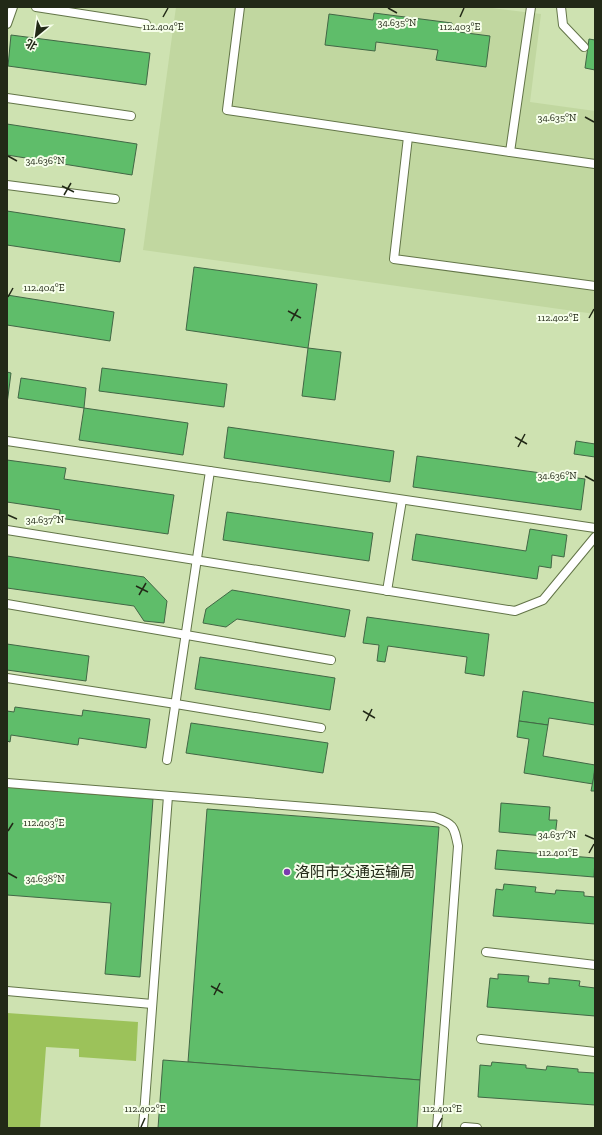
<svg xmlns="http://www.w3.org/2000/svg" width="602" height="1135" font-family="'Zilla Slab','Noto Sans SC',serif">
  <rect width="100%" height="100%" fill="#cee2b1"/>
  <!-- built -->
  <polygon fill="#c1d7a0" points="176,7 484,7 541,14 530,102 595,111 595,314 143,250"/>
  <!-- green -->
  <polygon fill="#9cc25a" points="7,1013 138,1022 136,1061 79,1057 79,1049 46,1047 40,1128 7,1128"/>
  <!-- building -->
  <g fill="#5fbd6a" stroke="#426745">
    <polygon points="374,13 452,23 451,31 490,36 486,67 436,60 438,50 376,42 375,51 325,45 329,14 373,20"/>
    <polygon points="11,35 150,53 146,85 8,66"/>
    <polygon points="589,39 595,40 595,70 585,68"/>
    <polygon points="7,124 137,144 132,175 7,155"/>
    <polygon points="7,211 125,229 120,262 7,245"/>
    <polygon points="194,267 317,284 308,348 186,330"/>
    <polygon points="7,295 114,312 110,341 7,325"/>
    <polygon points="308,348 341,352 335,400 302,396"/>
    <polygon points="102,368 227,384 224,407 99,391"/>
    <polygon points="7,372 11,373 7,404"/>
    <polygon points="21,378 86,388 84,408 18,398"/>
    <polygon points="84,408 188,423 183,455 79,440"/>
    <polygon points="228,427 394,451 390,482 224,458"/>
    <polygon points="576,441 595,444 595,457 574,454"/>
    <polygon points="417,456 585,479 581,510 413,487"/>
    <polygon points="7,460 66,468 64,479 174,495 168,534 59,518 60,510 7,502"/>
    <polygon points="227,512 373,533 369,561 223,540"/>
    <polygon points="530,529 567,535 564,557 552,555 551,568 539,566 537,579 412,560 416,534 526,551"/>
    <polygon points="7,556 144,577 167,601 164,623 144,621 134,606 7,588"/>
    <polygon points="232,590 350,610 345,637 237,619 226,627 203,623 206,609"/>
    <polygon points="367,617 489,634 484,676 465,673 467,657 388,646 385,662 377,661 379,645 363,643"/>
    <polygon points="7,644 89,656 86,681 7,670"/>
    <polygon points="200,657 335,678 330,710 195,689"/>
    <polygon points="523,691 595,703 595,725 549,718 548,725 519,721"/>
    <polygon points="15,707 82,716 83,710 150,719 146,748 79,738 78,745 11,735 10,742 7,741 7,711 14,712"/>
    <polygon points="519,721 548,725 543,756 595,765 593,784 524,773 529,739 517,737"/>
    <polygon points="191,723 328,743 323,773 186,753"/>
    <polygon points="595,770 595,791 591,791"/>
    <polygon points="7,787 153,799 140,977 105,974 111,903 7,895"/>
    <polygon points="501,803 550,807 549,820 557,820 555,837 499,832"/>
    <polygon points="207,809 439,827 420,1080 188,1062"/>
    <polygon points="497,850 595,858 594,877 495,869"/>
    <polygon points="504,884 536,887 535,892 555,894 556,890 584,892 584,896 595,897 595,924 493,916 496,889 503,890"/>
    <polygon points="498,974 529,976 528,982 549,984 549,978 580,981 579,986 595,988 595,1016 487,1007 490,978 498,979"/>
    <polygon points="163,1060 420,1080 417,1128 158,1128"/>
    <polygon points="492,1062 526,1065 526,1068 546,1070 547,1066 578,1069 578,1072 595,1073 595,1105 478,1097 480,1065 491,1066"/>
  </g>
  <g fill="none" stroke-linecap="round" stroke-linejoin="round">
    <!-- service casing -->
    <g stroke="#637548" stroke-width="10">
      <g id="service">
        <polyline points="36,7 146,24"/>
        <polyline points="240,7 227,110 510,152 531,7"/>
        <polyline points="561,7 563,25 584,47"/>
        <polyline points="7,24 13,7"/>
        <polyline points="7,98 131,116"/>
        <polyline points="408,137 394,259 595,286"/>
        <polyline points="510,152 595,164"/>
        <polyline points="7,185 115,199"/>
        <polyline points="7,441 595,528"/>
        <polyline points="7,530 515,611 543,600 595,537"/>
        <polyline points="387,591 402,500"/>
        <polyline points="7,604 331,660"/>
        <polyline points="7,678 176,704 321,728"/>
        <polyline points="167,760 210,471"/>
        <path d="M 7,783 L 434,817 C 454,824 454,826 458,846 L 437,1128"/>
        <polyline points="486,952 595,965"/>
        <polyline points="7,991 152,1004"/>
        <polyline points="481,1039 595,1052"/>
        <polyline points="465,1127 477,1128"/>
        <polyline points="143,1128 168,796"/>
      </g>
    </g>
    <!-- service -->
    <use href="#service" stroke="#fff" stroke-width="8"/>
  </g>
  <!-- ticks -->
  <path fill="none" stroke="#222917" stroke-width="1.5" d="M 388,8 L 397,13M 163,17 L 168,8M 460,17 L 464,8M 585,117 L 594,122M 8,156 L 17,161M 62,186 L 74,192M 64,195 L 71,183M 8,297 L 13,288M 288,311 L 301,318M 589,318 L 594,309M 291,321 L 298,309M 515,437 L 527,444M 518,447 L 525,434M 585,476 L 594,481M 8,515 L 17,519M 136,586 L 148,592M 139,595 L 146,583M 363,711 L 375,718M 366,721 L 372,709M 8,831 L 13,823M 585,835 L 594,839M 589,853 L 594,844M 8,873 L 17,878M 211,986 L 223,993M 214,995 L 220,983M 141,1127 L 145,1118M 437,1127 L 442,1118"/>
  <!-- markers -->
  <circle fill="#7b3aaf" stroke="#f6feea" stroke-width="1.5" cx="287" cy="872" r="4"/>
  <g text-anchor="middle" stroke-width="4" stroke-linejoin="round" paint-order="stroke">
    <!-- poi labels -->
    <g font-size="15" fill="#222917" stroke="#f6feea" text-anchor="start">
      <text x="295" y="877">洛阳市交通运输局</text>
    </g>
  </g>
  <g font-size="10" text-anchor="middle" fill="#222917" stroke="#f6feea" stroke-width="4" stroke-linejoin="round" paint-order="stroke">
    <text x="397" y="26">34.635°N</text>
    <text x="163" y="30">112.404°E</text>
    <text x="460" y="30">112.403°E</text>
    <text x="557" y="121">34.635°N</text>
    <text x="45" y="164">34.636°N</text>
    <text x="44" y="291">112.404°E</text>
    <text x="558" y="321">112.402°E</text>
    <text x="557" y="479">34.636°N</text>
    <text x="45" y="523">34.637°N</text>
    <text x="44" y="826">112.403°E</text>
    <text x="557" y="838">34.637°N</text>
    <text x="558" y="856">112.401°E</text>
    <text x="45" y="882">34.638°N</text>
    <text x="145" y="1112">112.402°E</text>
    <text x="442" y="1112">112.401°E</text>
  </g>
  <!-- border -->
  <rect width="602" height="1135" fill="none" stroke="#222917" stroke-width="16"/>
  <!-- north arrow -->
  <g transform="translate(36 36) rotate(209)" stroke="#f6feea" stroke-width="3" paint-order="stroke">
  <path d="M0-3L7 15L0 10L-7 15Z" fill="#222917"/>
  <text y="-6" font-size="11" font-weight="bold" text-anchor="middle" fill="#222917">北</text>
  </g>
</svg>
